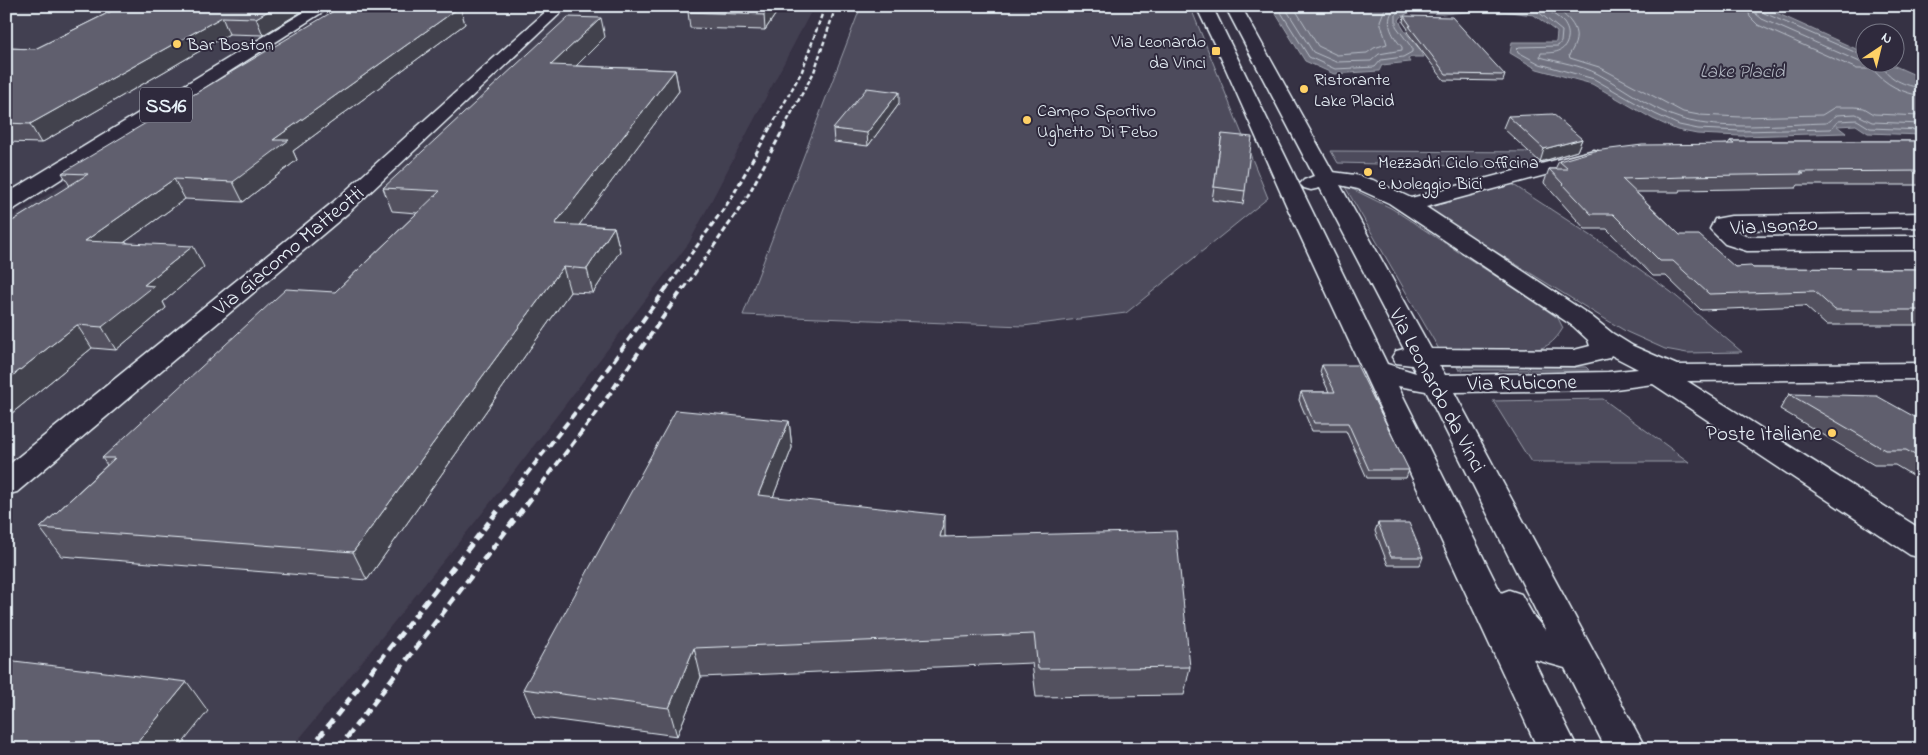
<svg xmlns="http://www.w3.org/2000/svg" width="1928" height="755" font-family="'Indie Flower',sans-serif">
  <rect width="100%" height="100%" fill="#363244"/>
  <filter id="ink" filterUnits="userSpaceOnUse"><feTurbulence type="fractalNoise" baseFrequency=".02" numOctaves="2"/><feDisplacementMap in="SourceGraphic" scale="10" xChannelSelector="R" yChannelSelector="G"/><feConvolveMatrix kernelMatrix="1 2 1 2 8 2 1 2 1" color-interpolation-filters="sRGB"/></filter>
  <g filter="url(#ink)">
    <!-- built -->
    <g fill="#433f51">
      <polygon points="6,6 314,6 6,194"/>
      <polygon points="344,6 814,6 689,243 480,516 291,749 6,749 6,221"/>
    </g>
    <!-- green -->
    <g fill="#4d4b5c" stroke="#9a9eaa">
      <polygon points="861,6 1190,6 1268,198 1126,313 1023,326 743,315"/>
      <polygon points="1331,151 1553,152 1562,161 1540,168 1338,163"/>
      <polygon points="1512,184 1613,250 1671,292 1742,352 1687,353 1665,349 1627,332 1595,313 1425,208"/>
      <path d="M 1344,185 L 1391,208 L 1520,292 L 1558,318 L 1563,328 C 1558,336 1553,343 1544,347 C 1521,356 1466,351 1440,351 Z"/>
      <polygon points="1457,367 1586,367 1589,370 1459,370"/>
      <polygon points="1603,399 1689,462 1531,462 1493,401"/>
    </g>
    <!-- water -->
    <path fill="#70717f" stroke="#a0a4af" d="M 1271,6 L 1761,6 L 1865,53 L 1866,62 L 1888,63 L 1922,78 L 1922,135 L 1868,133 L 1856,125 L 1837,126 L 1846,133 L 1741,136 L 1697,134 L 1677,130 L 1653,119 L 1592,84 L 1537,69 L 1510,53 L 1512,42 L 1556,42 L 1557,32 L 1534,15 L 1493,10 L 1441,14 L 1411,12 L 1402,16 L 1399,20 C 1404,35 1418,43 1424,57 L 1411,57 L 1408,59 L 1410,62 L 1382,65 L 1379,71 L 1334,74 L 1305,61 Z"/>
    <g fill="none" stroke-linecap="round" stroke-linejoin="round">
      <!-- shore -->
      <g stroke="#b8bec8" stroke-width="1">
        <path d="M 1277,6 L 1309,57 L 1335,69 L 1375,67 L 1381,60 L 1403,57 L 1412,52 L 1412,48 L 1396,26 L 1396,14 C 1410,2 1425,9 1441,9 C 1453,9 1465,7 1477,6"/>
        <path d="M 1284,6 L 1313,52 L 1336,62 L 1371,61 L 1379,54 L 1402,50 L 1402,47 C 1391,34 1383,21 1396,6"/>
        <polyline points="1293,6 1318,46 1337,55 1367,53 1374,48 1387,44 1380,21 1386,6"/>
        <polyline points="1503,6 1536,10 1562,31 1561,42 1558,46 1519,47 1517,49 1518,52 1540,64 1594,79 1655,114 1679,125 1698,129 1741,131 1831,129 1838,121 1857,120 1870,128 1922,130"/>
        <path d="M 1542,6 C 1549,12 1558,16 1564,23 C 1567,28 1569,32 1568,38 C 1566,53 1553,53 1541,53 L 1540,57 C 1558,62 1581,65 1598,74 C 1626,89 1652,110 1682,119 C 1720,131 1785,124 1826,123 L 1837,115 L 1856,114 L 1872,122 L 1922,124"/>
        <path d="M 1554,6 C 1572,21 1585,32 1569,55 L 1570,58 L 1599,67 L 1683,112 L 1699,115 L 1741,117 L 1822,115 L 1835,107 L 1855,107 L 1864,108 L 1874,114 L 1922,116"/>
        <path d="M 1747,6 L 1750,17 L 1758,25 L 1857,69 L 1873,69 C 1885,85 1903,93 1922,96"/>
        <polyline points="1755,6 1756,14 1762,19 1860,62 1869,62"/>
        <polyline points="1761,6 1764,13 1866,57"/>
        <path d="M 1881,62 C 1886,79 1906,86 1922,88"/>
      </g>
      <!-- minor casing -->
      <g stroke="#e8f1f8" stroke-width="3">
        <g id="minor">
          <polygon points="552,6 568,6 348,213 17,492 6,495 6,467 332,203"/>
          <path d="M 1196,6 L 1212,6 L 1387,364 L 1416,373 L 1412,365 L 1396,363 L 1392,357 L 1396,351 L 1404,349 L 1320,188 L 1311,190 L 1304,188 L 1300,184 L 1304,180 L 1314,176 L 1225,6 L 1241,6 L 1333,172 L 1355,175 L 1373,180 L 1411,198 L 1594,150 L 1601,152 L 1604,156 L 1601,160 L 1426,207 L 1591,316 L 1612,333 L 1633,346 L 1677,365 L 1922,363 L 1922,379 L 1687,381 L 1922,530 L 1922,558 L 1910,555 L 1653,384 L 1608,390 L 1454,392 L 1646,749 L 1606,749 L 1565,668 L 1533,659 L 1578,749 L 1538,749 L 1292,218 L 1221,58 ZM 1340,185 L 1358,189 L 1389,203 L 1573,326 L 1588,340 L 1590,346 L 1574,350 L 1431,349 ZM 1611,355 L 1638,369 L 1608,372 L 1445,375 L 1439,365 L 1574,366 L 1609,358 ZM 1398,386 L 1426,391 L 1546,631 L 1534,617 L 1521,594 L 1509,590 L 1501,593 Z"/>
          <polygon points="1922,213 1922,227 1736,230 1749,237 1922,236 1922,250 1747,251 1725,244 1710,229 1715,219 1731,216"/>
        </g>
      </g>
      <!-- major casing -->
      <g stroke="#e8f1f8" stroke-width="3">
        <polygon id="major" points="314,6 332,6 14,209 6,210 6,194"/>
      </g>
      <!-- minor -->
      <use href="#minor" fill="#2f2a3d" fill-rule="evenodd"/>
      <!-- major -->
      <use href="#major" fill="#2f2a3d" fill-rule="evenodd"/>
      <!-- rail-far3 -->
      <g stroke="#e8f1f8" stroke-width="2.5" stroke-dasharray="4.5 2.5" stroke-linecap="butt">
        <polyline points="771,127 802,71 825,6"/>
        <polyline points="784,127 814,72 836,6"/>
      </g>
      <!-- rail-far2 -->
      <g stroke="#e8f1f8" stroke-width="3" stroke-dasharray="5.5 3" stroke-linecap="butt">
        <polyline points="666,289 732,197 771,126"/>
        <polyline points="684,289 745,201 785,126"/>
      </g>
      <!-- rail-far1 -->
      <g stroke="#e8f1f8" stroke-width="4" stroke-dasharray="8 4" stroke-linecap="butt">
        <polyline points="511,494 582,404 667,287"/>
        <polyline points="534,494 597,412 684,287"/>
      </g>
      <!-- rail -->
      <g stroke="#e8f1f8" stroke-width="5" stroke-dasharray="9 5" stroke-linecap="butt">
        <polyline points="310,749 512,493"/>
        <polyline points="338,749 535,493"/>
      </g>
    </g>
    <!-- wall -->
    <g fill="#53515f" stroke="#e8f1f8">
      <polygon points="122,6 311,6 263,35 229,34 41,143 6,142 6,48 35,49"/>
      <polygon points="781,6 765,30 690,28 688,12"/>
      <polygon points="460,7 465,24 293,151 297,160 243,202 185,199 125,242 204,267 163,302 166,308 116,350 92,348 6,418 6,225 70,186 62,173 403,8"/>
      <polygon points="1404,16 1505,75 1503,81 1444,80 1407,32 1408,29 1403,22"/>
      <polygon points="605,37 576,66 675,70 679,91 579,225 614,227 620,251 593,293 570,292 367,580 61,556 40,528 107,465 102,458 335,292 417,213 392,211 383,188"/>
      <polygon points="899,104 868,146 834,142 833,129"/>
      <polygon points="1508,116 1582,139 1577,151 1540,162 1503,128"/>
      <polygon points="1222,134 1245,191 1243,204 1212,200"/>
      <polygon points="1730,141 1922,141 1922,185 1798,185 1796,188 1680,190 1679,192 1636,192 1680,235 1735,267 1753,268 1922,269 1922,325 1826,325 1805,306 1701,310 1666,276 1653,276 1607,229 1585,229 1544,183 1549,169 1555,169 1559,161 1728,144"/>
      <polygon points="1322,365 1409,470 1406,478 1367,478 1346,431 1312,431 1299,400 1301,392 1329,392 1320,372"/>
      <polygon points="1789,394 1922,421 1922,481 1895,465 1874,465 1780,409"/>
      <polygon points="789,421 792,448 773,497 945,536 1190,667 1184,695 1036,697 1032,663 701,677 677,736 535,717 523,689"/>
      <polygon points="1378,523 1423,557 1420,565 1388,565 1375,531"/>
    </g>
    <!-- shaded-wall -->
    <g fill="#43424d" stroke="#e8f1f8">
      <polygon points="277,6 311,6 263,35 256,18"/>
      <polygon points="769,6 781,6 765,30 764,15"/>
      <polygon points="460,7 465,24 293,151 297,160 243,202 233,182 273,140"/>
      <polygon points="222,17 229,34 41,143 30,124"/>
      <polygon points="601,18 605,37 556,86 551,65"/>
      <polygon points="675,70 679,91 562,248 555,224"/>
      <polygon points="899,92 899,104 868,146 867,133"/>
      <polygon points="1582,139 1577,151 1540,162 1544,149"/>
      <polygon points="174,179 185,199 97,262 85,241"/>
      <polygon points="614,227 620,251 593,293 587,269"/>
      <polygon points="193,246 204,267 163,302 166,308 116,350 102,327 144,285"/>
      <polygon points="563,267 570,292 367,580 353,552"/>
      <polygon points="77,325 92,348 6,418 6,381"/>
      <polygon points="789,421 792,448 763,523 758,495"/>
      <polygon points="945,515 945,543 940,537"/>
      <polygon points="694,648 701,677 677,736 669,708"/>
      <polygon points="187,682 208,711 178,749 132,749"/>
    </g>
    <!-- building -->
    <g fill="#605e6e" stroke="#e8f1f8">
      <polygon points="122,6 277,6 256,18 222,17 30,124 6,123 6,48 35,49"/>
      <polygon points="342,6 403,8 406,6 460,7 273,140 289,140 233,182 174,179 85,241 193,246 144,285 154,286 102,327 77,325 6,381 6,225 88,174 62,173"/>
      <polygon points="693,6 769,6 764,15 688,12"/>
      <polygon points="1404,16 1452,17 1505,75 1446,74 1409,26 1411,26"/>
      <polygon points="568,17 601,18 551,65 675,70 555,224 614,227 587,269 563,267 353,552 40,528 115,458 102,458 286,289 335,292 440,191 383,188"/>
      <polygon points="867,88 899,92 867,133 833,129"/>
      <polygon points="1553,114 1582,139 1544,149 1508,116"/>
      <polygon points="1222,134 1252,137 1245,191 1214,187"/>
      <polygon points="1730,141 1922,141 1922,171 1800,172 1804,174 1683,176 1685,177 1622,179 1680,235 1699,235 1735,267 1751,266 1753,268 1922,269 1922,310 1835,310 1814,291 1709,294 1673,261 1660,261 1613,214 1591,214 1549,169 1568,169 1559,161 1594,151 1642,145 1734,144"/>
      <polygon points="1322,365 1357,365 1409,470 1369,470 1348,423 1314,423 1301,392 1335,392"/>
      <polygon points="1789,394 1877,396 1922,421 1922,459 1906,450 1885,450"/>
      <polygon points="676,410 789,421 758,495 945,515 940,537 1176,531 1190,667 1038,669 1034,634 694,648 669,708 523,689"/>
      <polygon points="1378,523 1409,523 1423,557 1391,557"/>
      <polygon points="6,660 187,682 132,749 6,749"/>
    </g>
  </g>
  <!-- markers -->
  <g fill="#ffd166" stroke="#2f2a3d" stroke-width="2">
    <circle cx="177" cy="44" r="5"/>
    <rect x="1211" y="46" width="10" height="10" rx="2.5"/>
    <circle cx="1304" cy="89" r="5"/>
    <circle cx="1027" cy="120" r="5"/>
    <circle cx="1368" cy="172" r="5"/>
    <circle cx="1832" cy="433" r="5"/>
  </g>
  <g text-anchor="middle" stroke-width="4" stroke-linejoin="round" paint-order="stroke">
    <!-- far-poi labels -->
    <g font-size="18" fill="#e8f1f8" stroke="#2f2a3d" text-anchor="start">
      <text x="1206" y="47" text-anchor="end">Via Leonardo<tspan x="1206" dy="21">da Vinci</tspan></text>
      <text x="187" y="50">Bar Boston</text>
      <text x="1314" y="85">Ristorante<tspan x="1314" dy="21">Lake Placid</tspan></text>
      <text x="1037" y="116">Campo Sportivo<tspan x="1037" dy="21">Ughetto Di Febo</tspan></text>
      <text x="1378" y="168">Mezzadri Ciclo Officina<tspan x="1378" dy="21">e Noleggio Bici</tspan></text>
    </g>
    <!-- far-water labels -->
    <g font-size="19" font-style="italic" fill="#b2b7c2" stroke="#2f2a3d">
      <text x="1742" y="77">Lake Placid</text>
    </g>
    <!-- shield labels -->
    <rect fill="#2f2a3d" stroke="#b0b5c0" stroke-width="1" x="140" y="87.5" width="52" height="35" rx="4"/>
    <g font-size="20" font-weight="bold" fill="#e8f1f8">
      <text x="166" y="112">SS16</text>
    </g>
    <!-- street labels -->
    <g font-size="21" fill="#e8f1f8" stroke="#2f2a3d">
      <text transform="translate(1774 225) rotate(-3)" y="7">Via Isonzo</text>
      <text transform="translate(288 250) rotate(-40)" y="7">Via Giacomo Matteotti</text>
      <text transform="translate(1522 382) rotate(-1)" y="7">Via Rubicone</text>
      <text transform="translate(1438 390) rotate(62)" y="7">Via Leonardo da Vinci</text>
    </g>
    <!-- poi labels -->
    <g font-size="21" fill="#e8f1f8" stroke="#2f2a3d" text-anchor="end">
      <text x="1822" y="440">Poste Italiane</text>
    </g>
  </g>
  <!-- margin -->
  <rect width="1928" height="755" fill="none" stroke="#2f2a3d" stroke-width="25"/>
  <rect x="12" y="12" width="1903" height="730" fill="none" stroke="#e8f1f8" stroke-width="2" filter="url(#ink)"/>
  <!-- north arrow -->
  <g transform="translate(1880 48) rotate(35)"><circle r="24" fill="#2f2a3d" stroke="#797a88"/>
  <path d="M0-4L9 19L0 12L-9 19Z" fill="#ffd166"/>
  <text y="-8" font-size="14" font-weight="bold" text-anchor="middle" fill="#e8f1f8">N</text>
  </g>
</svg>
